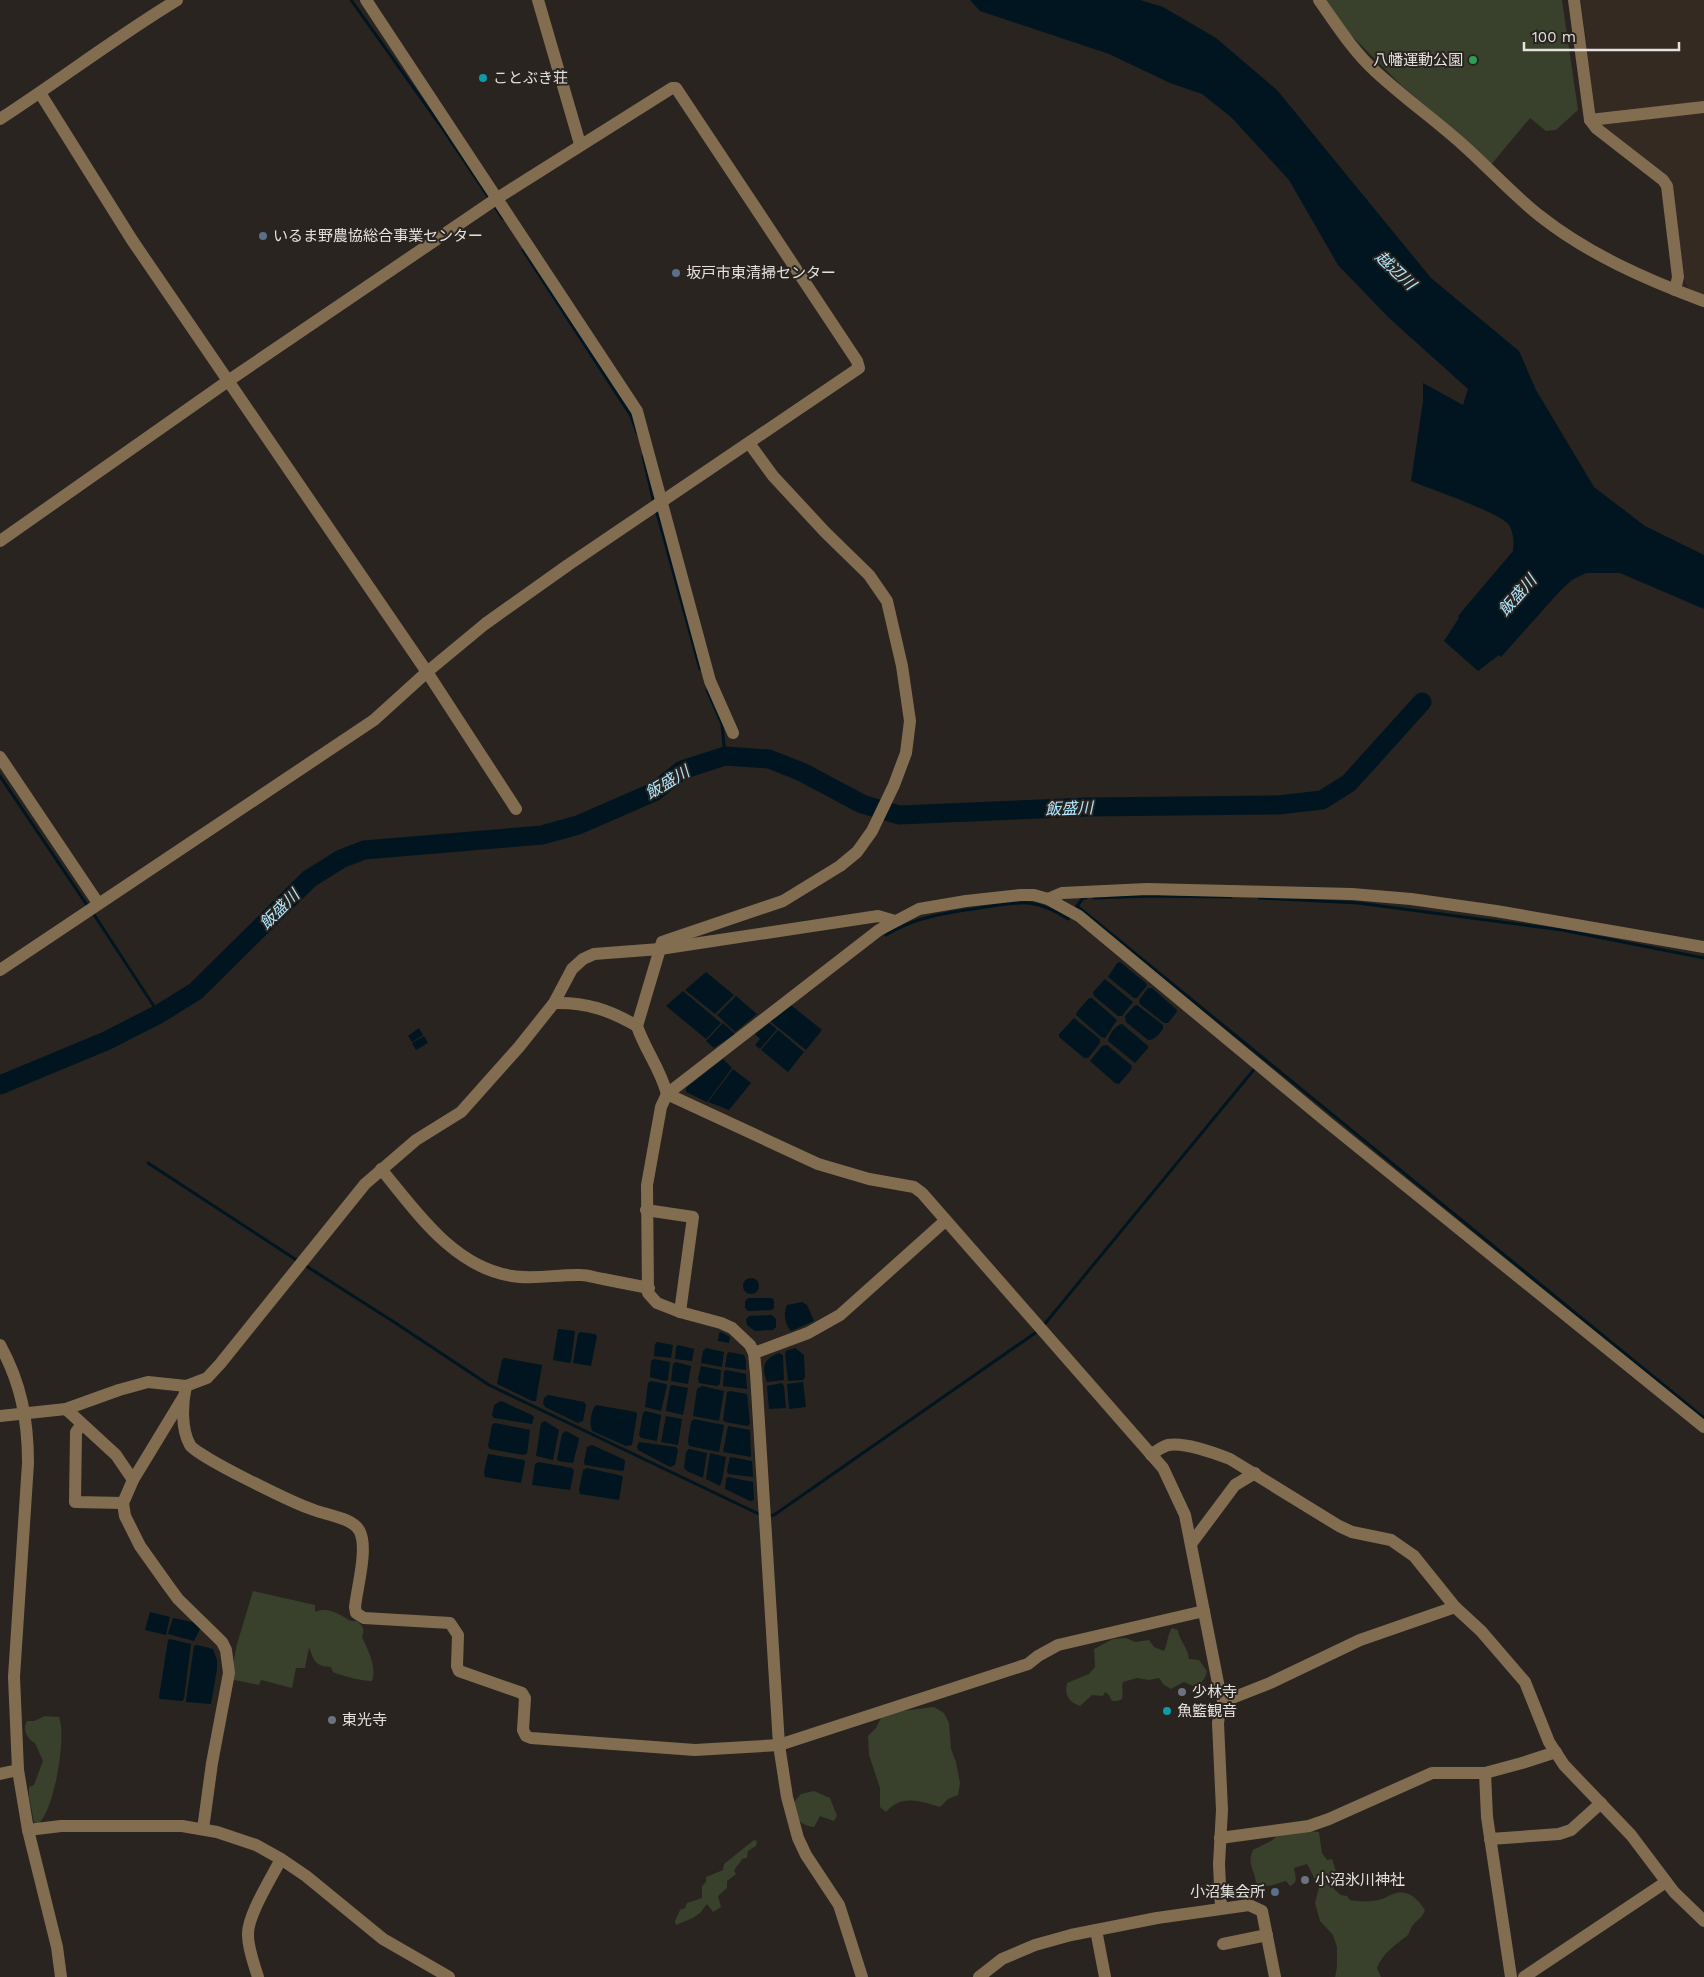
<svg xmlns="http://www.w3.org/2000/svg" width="1704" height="1977" font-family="'Work Sans','Noto Sans JP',sans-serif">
  <rect width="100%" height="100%" fill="#29241f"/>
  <!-- built -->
  <polygon fill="#342a21" points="1581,0 1704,0 1704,295 1690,289 1685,283 1672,183 1668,176 1596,120"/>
  <!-- green -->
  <g fill="#39402b">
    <polygon points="1324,0 1562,0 1578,110 1556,130 1546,131 1530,118 1490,166 1447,124 1401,85 1350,34"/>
    <path d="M 253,1591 L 315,1605 L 315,1612 C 328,1606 340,1615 351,1621 L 357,1621 C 363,1626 365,1629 362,1637 C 368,1650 377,1667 372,1681 C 363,1681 341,1676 333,1672 L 331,1667 C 315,1666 314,1661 309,1647 L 305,1668 L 296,1668 L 292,1688 L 261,1680 L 259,1685 L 230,1679 L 237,1644 Z"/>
    <path d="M 1172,1628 L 1178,1630 C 1179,1641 1188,1647 1189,1659 L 1199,1660 L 1207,1671 C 1205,1680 1202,1683 1193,1686 L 1184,1682 L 1171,1689 L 1164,1685 L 1159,1678 L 1149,1680 L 1137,1678 L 1123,1682 C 1121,1688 1124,1692 1122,1699 L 1117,1701 L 1112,1701 L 1109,1695 L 1105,1692 L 1103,1696 L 1092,1695 L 1080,1706 C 1069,1702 1064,1695 1067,1683 L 1089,1674 L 1095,1667 L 1094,1649 L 1113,1639 L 1126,1638 L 1135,1642 L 1149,1640 L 1154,1647 L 1164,1651 C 1168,1643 1167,1635 1172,1628 Z"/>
    <path d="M 934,1707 L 944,1713 L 949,1723 L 951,1749 L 956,1762 L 960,1783 L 958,1795 L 948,1799 L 940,1807 C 920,1801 902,1794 886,1812 L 880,1807 L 880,1788 L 869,1755 L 868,1736 L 876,1728 L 881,1718 L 902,1711 Z"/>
    <path d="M 45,1716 L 59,1717 C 67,1736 54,1812 38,1824 L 34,1822 L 29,1797 L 29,1787 L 34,1785 L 43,1761 L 35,1743 C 27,1739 22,1729 27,1721 L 34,1721 Z"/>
    <path d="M 814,1791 L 830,1798 L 837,1816 L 834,1821 L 820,1816 L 814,1827 C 796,1824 798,1818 794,1802 L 801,1794 Z"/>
    <path d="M 1309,1831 L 1319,1832 L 1322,1853 L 1327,1860 L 1332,1859 L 1337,1874 L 1334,1880 L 1334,1889 L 1341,1895 L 1347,1896 L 1350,1900 C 1361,1902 1372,1902 1382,1899 C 1386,1898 1389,1895 1393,1894 C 1407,1888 1418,1899 1425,1910 C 1422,1918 1418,1919 1413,1925 C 1410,1928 1410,1933 1407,1936 C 1396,1944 1382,1954 1377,1968 L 1381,1977 L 1335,1977 L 1337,1967 L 1337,1947 L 1333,1935 L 1320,1921 L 1315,1903 L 1319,1887 L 1307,1864 L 1294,1868 C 1295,1876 1299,1882 1290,1886 L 1286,1881 L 1269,1886 L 1256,1885 C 1256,1870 1246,1866 1253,1850 L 1271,1841 L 1277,1836 Z"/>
    <path d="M 754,1840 L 757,1841 L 756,1846 L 748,1851 L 747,1858 L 742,1859 C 740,1864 736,1866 734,1871 L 736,1874 L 727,1881 L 727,1888 L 718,1896 L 721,1907 L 713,1912 L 707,1904 L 700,1913 L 693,1918 L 676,1925 L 675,1921 L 680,1910 L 685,1908 L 687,1903 L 702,1898 L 702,1886 L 706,1882 L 706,1877 L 723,1870 L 724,1864 Z"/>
  </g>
  <!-- water -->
  <g fill="#00151f">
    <path d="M 970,0 L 1140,0 L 1163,7 L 1216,38 L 1277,90 L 1431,278 L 1519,351 L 1536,390 L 1594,487 L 1645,526 L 1704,555 L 1704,609 L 1620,573 L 1586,573 L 1572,580 L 1560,591 L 1501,657 L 1499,655 L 1478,671 L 1444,641 L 1459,618 L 1458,616 L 1513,551 C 1514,542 1514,534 1509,525 C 1501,513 1428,488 1411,481 L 1423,401 L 1423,383 L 1463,405 L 1468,389 L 1389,318 L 1338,265 L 1289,180 L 1231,117 L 1202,94 L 1170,83 L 1109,54 L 980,11 Z"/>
    <polygon points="1120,962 1147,984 1146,987 1137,998 1134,998 1108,977 1117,963"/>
    <polygon points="706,972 734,995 715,1014 685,990"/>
    <polygon points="1105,979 1133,1002 1122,1016 1118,1016 1094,996 1093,992"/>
    <polygon points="1148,988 1152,988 1177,1010 1176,1013 1168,1023 1164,1023 1140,1004 1139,1000"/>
    <polygon points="683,991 721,1023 706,1039 666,1006"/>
    <polygon points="736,996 757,1014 735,1032 717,1015"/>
    <polygon points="1089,998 1092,998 1117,1020 1105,1038 1101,1037 1076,1015 1077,1012"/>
    <polygon points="791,1005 822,1030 806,1050 770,1021"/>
    <path d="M 1137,1005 L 1163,1025 L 1163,1029 C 1159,1034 1155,1040 1148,1040 L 1126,1022 L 1125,1016 L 1134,1006 Z"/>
    <polygon points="1074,1018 1100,1039 1100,1043 1088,1058 1084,1058 1059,1037 1059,1034"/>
    <polygon points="723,1023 735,1034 714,1048 706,1041"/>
    <polygon points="769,1023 777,1029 760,1049 755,1045 760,1039 755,1034"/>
    <path d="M 1122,1024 L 1148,1046 L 1148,1048 L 1135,1063 L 1108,1041 C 1108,1035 1116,1025 1122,1024 Z"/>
    <polygon points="419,1028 423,1035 412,1042 408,1036"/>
    <polygon points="778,1030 804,1052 788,1072 761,1050"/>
    <polygon points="424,1036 428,1043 416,1050 412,1043"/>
    <polygon points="1107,1045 1132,1066 1131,1070 1119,1084 1115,1083 1090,1061 1102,1046"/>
    <polygon points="723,1059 732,1068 707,1102 686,1092 686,1088"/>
    <polygon points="733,1069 751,1083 729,1110 708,1102"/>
    <circle cx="751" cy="1286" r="8"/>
    <polygon points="748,1298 772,1298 774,1300 774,1308 772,1310 748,1311 745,1308 745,1301"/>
    <path d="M 802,1302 L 807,1305 L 814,1321 L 791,1331 C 785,1326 783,1312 787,1305 Z"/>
    <polygon points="772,1315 776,1319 776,1327 773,1330 755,1331 747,1325 746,1319 749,1316"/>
    <polygon points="558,1329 575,1331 571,1362 569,1363 553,1360"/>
    <polygon points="580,1332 595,1334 597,1336 591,1366 573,1363 578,1334"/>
    <polygon points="721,1332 730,1337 729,1343 718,1341 719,1333"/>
    <polygon points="657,1342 673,1345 671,1358 654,1356 655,1344"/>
    <polygon points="678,1345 694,1349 692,1361 675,1359 676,1347"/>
    <polygon points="706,1348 724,1352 722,1367 701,1363 703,1351"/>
    <polygon points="795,1348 804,1355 805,1377 803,1380 788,1381 785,1354 786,1351"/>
    <polygon points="729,1352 744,1355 746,1361 746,1370 725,1367 727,1354"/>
    <path d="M 779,1353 L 783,1355 L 784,1380 L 767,1382 C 761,1366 764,1359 779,1353 Z"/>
    <polygon points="504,1358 542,1365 536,1401 532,1401 497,1384 502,1360"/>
    <polygon points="654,1359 670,1362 668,1380 665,1381 650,1377 651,1361"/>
    <polygon points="676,1362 691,1366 688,1384 671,1381 673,1364"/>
    <polygon points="701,1366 721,1370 720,1384 717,1386 699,1383 698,1379"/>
    <polygon points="724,1371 727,1370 746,1374 747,1389 723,1386"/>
    <polygon points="651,1381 666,1384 667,1386 661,1411 645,1407 648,1383"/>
    <polygon points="803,1382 806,1407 789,1409 787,1384"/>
    <polygon points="782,1383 784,1386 786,1408 769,1409 767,1386"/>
    <polygon points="673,1385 688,1388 683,1415 666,1411 670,1386"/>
    <polygon points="702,1386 724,1391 719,1421 693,1416 697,1389"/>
    <polygon points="730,1391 747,1394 750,1423 748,1426 725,1422 723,1420 727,1392"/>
    <polygon points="548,1395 584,1402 586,1405 583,1421 578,1423 545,1407 543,1403 544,1398"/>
    <polygon points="501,1401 532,1415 534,1417 532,1424 494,1418 492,1415 494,1405"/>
    <path d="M 596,1405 L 636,1412 L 637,1415 L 632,1445 L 626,1446 L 592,1431 C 589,1424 591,1410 596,1405 Z"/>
    <polygon points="646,1411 661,1415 657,1441 641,1438 639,1435 643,1413"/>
    <polygon points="666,1416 682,1419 678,1445 661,1442"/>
    <polygon points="694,1419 724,1425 719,1452 689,1446 688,1441 691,1422"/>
    <polygon points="545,1421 559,1430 553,1460 536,1456 541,1423"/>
    <polygon points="495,1423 530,1430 527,1454 523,1455 490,1449 488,1446 492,1425"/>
    <polygon points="728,1426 750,1430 751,1457 723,1452"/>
    <polygon points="566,1431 579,1438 579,1440 573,1463 558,1461 557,1459 562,1434"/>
    <polygon points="639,1442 676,1447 678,1450 675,1465 670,1467 638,1450 637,1447"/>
    <polygon points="592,1445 625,1460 624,1470 622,1471 585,1465 584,1462 587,1447"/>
    <polygon points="689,1449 707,1453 703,1478 687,1471 684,1468 686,1452"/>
    <polygon points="710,1453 726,1457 722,1481 720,1486 706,1479"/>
    <polygon points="488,1454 524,1460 525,1462 521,1483 485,1477 484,1472"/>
    <polygon points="730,1457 752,1461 753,1477 728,1474 727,1471"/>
    <polygon points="538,1462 572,1468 574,1471 570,1490 532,1485 535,1464"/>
    <polygon points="587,1468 623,1476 619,1500 580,1494 579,1490 583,1470"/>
    <polygon points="728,1477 753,1482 754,1500 750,1501 725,1489 726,1479"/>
    <polygon points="150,1612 170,1617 166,1635 145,1630"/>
    <polygon points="173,1618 192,1622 201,1627 194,1641 168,1634"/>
    <polygon points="170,1639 191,1644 184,1699 182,1701 160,1699 159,1697 168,1640"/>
    <polygon points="197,1645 213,1649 217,1660 217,1669 211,1704 186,1702 186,1700 194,1646"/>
  </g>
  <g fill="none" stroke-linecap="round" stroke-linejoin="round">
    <!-- stream -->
    <g stroke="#00151f" stroke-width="3">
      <polyline points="351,0 445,132 489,198"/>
      <polyline points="493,204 503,219"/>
      <polyline points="523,250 631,416 637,433"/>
      <polyline points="643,456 654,503"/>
      <polyline points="656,509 700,669"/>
      <polyline points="707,690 722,724 725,756"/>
      <polyline points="0,776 89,908"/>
      <polyline points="1094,898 1150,896 1231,897"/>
      <polyline points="1259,898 1358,903 1562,930 1704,958"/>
      <polyline points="1077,906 1704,1418"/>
      <polyline points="1075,909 1083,898 1086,898"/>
      <polyline points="93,913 159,1014"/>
      <path d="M 886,935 C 916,916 951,912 986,907 C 1000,905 1015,902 1029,903 C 1043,905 1056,911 1068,919 L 1071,914"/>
      <polyline points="148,1163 298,1261"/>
      <polyline points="303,1264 394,1322 489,1385 761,1515"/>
      <polyline points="1043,1326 1256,1067"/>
      <polyline points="767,1516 774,1515 1038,1331"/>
    </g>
    <!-- river -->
    <polyline stroke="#00151f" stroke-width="19" points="0,1085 106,1041 159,1014 196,991 309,879 341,859 364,850 542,835 578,825 654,792 682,770 725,756 769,759 802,772 862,804 899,815 1087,807 1278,805 1322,800 1349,783 1422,702"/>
    <!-- minor -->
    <g stroke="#836d51" stroke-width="12">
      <polyline points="366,0 637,411 710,681 733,733"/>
      <polyline points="538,0 580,144"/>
      <path d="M 1319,0 C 1336,24 1353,51 1375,71 C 1403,97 1434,119 1462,144 C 1489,168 1512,194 1540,216 C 1588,254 1647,280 1704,301"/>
      <polyline points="1574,0 1590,120 1596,128 1663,180 1667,186 1678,277 1675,290"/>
      <polyline points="40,93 132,240 427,672 516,809"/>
      <path d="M 0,119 C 60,80 116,37 177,0"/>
      <polyline points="1590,120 1704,107"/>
      <path d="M 749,443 L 773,476 L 825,532 L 869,575 L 887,601 L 902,666 L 910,721 L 906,753 L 894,785 L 872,831 L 857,852 L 840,866 L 783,901 L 662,942 L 637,1026 C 645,1050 660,1068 667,1094 L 818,1164 L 869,1179 L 914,1187 L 922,1193 L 1163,1468 L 1185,1515 L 1219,1688 L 1224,1704"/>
      <polyline points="0,541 228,381 496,199 672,88 676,88 857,361 859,368 568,565 485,624 427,672 374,720 0,970"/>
      <polyline points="0,757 98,903"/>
      <polyline points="1048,899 1062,893 1147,889 1352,894 1411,899 1496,911 1704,947"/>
      <path d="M 554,1003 C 586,1002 609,1010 637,1026"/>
      <path d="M 381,1169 C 416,1211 453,1267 512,1276 C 535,1280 558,1274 581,1275 C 588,1275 596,1278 603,1279 C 618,1282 634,1285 649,1288"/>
      <polyline points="646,1210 693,1217 680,1312"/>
      <path d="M 0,1345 C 21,1383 28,1420 28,1463 L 14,1677 L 18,1770 L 28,1830 L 57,1947 L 61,1977"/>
      <polyline points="754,1353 808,1333 840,1315 945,1221"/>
      <path d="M 186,1386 C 182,1404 181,1429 190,1445 C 196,1456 297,1505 314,1510 C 327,1515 354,1518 360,1532 C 368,1549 357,1588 355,1607 L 356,1613 L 364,1618 L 450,1623 L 458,1635 L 457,1666 L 459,1671 L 522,1693 L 525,1698 L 523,1730 L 526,1736 L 531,1738 L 695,1750 L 779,1745 L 1028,1664 L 1038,1656 L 1058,1645 L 1204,1611"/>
      <polyline points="184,1396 133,1480 123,1503 125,1516 140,1546 167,1584 178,1599 222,1642 226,1650 229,1673 212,1763 203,1829"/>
      <polyline points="66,1409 116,1455 133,1480"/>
      <polyline points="0,1416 66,1409 119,1390 148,1382 186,1386 207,1378 220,1364 365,1184 416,1140 461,1112 519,1047 554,1003 572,969 583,959 594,954 660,949 878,916 895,921"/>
      <polyline points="82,1424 76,1432 75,1502 123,1503"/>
      <path d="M 1151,1455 C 1156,1451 1162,1447 1168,1445 C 1184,1442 1215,1453 1230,1459 L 1339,1526 L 1352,1532 L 1391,1540 L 1414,1556 L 1455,1607 L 1481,1631 L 1525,1682 L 1549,1742 L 1564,1765 L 1631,1835 L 1674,1892 L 1704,1921"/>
      <polyline points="1191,1544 1235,1485 1255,1473"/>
      <polyline points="1485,1773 1487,1817 1511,1977"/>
      <polyline points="0,1774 18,1770"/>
      <polyline points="28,1830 61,1826 182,1826 217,1832 256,1845 281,1859 306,1876 383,1939 449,1977"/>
      <polyline points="1220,1838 1309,1826 1329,1819 1432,1773 1485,1773 1522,1763 1556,1752"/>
      <polyline points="1490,1839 1559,1834 1571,1830 1601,1803"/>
      <polyline points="1221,1908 1219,1864 1222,1810 1218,1723 1220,1710 1227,1700 1270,1683 1360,1640 1455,1607"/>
      <polyline points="1096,1930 1105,1977"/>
      <polyline points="1223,1944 1267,1935"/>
      <path d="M 258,1977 C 254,1964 248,1949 248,1935 C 247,1916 272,1877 281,1859"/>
      <polyline points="862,1977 839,1905 806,1855 798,1838 787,1797 779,1745 756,1374 754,1353 750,1345 732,1328 721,1323 680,1312 657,1303 648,1293 647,1185 661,1107 667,1094 879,930 919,909 966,901 1020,895 1034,895 1048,899 1079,916 1327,1122 1704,1427"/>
      <polyline points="979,1977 1002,1959 1035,1945 1071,1935 1157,1918 1249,1905 1262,1911 1275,1977"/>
      <polyline points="1524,1977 1666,1882"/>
    </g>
  </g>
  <!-- markers -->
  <circle fill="#2e9e5b" stroke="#29241f" stroke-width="2" cx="1473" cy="60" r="5"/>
  <g fill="#0f9aa8" stroke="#29241f" stroke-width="2">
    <circle cx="483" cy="78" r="5"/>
    <circle cx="1167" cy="1711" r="5"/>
  </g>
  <g fill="#5c6f8a" stroke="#29241f" stroke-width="2">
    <circle cx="263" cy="236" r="5"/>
    <circle cx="676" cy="273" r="5"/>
    <circle cx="1275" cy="1892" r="5"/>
  </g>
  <g fill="#6b7280" stroke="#29241f" stroke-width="2">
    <circle cx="1182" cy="1692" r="5"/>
    <circle cx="332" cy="1720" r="5"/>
    <circle cx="1305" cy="1880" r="5"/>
  </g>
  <g text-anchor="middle" stroke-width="4" stroke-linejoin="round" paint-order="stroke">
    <!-- poi labels -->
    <g font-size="15" fill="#e4e1de" stroke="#29241f" text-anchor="start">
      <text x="1463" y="65" text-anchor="end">八幡運動公園</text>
      <text x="493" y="83">ことぶき荘</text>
      <text x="273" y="241">いるま野農協総合事業センター</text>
      <text x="686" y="278">坂戸市東清掃センター</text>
      <text x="1192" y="1697">少林寺</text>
      <text x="1177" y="1716">魚籃観音</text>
      <text x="342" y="1725">東光寺</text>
      <text x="1315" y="1885">小沼氷川神社</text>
      <text x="1265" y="1897" text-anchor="end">小沼集会所</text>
    </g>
    <!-- water labels -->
    <g font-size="16" font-style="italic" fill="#afe5fd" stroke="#29241f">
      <text transform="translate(1396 270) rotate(43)" y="6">越辺川</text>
      <text transform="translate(1517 595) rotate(-49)" y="6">飯盛川</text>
      <text transform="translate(667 782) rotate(-31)" y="6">飯盛川</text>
      <text transform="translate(1069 808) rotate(-2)" y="6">飯盛川</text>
      <text transform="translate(279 909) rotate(-45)" y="6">飯盛川</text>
    </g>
  </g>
  <!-- scale -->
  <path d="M1524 42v8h155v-8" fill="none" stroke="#e4e1de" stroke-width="2.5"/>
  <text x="1532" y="42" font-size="15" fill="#e4e1de" stroke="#29241f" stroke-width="4" paint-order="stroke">100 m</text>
</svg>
